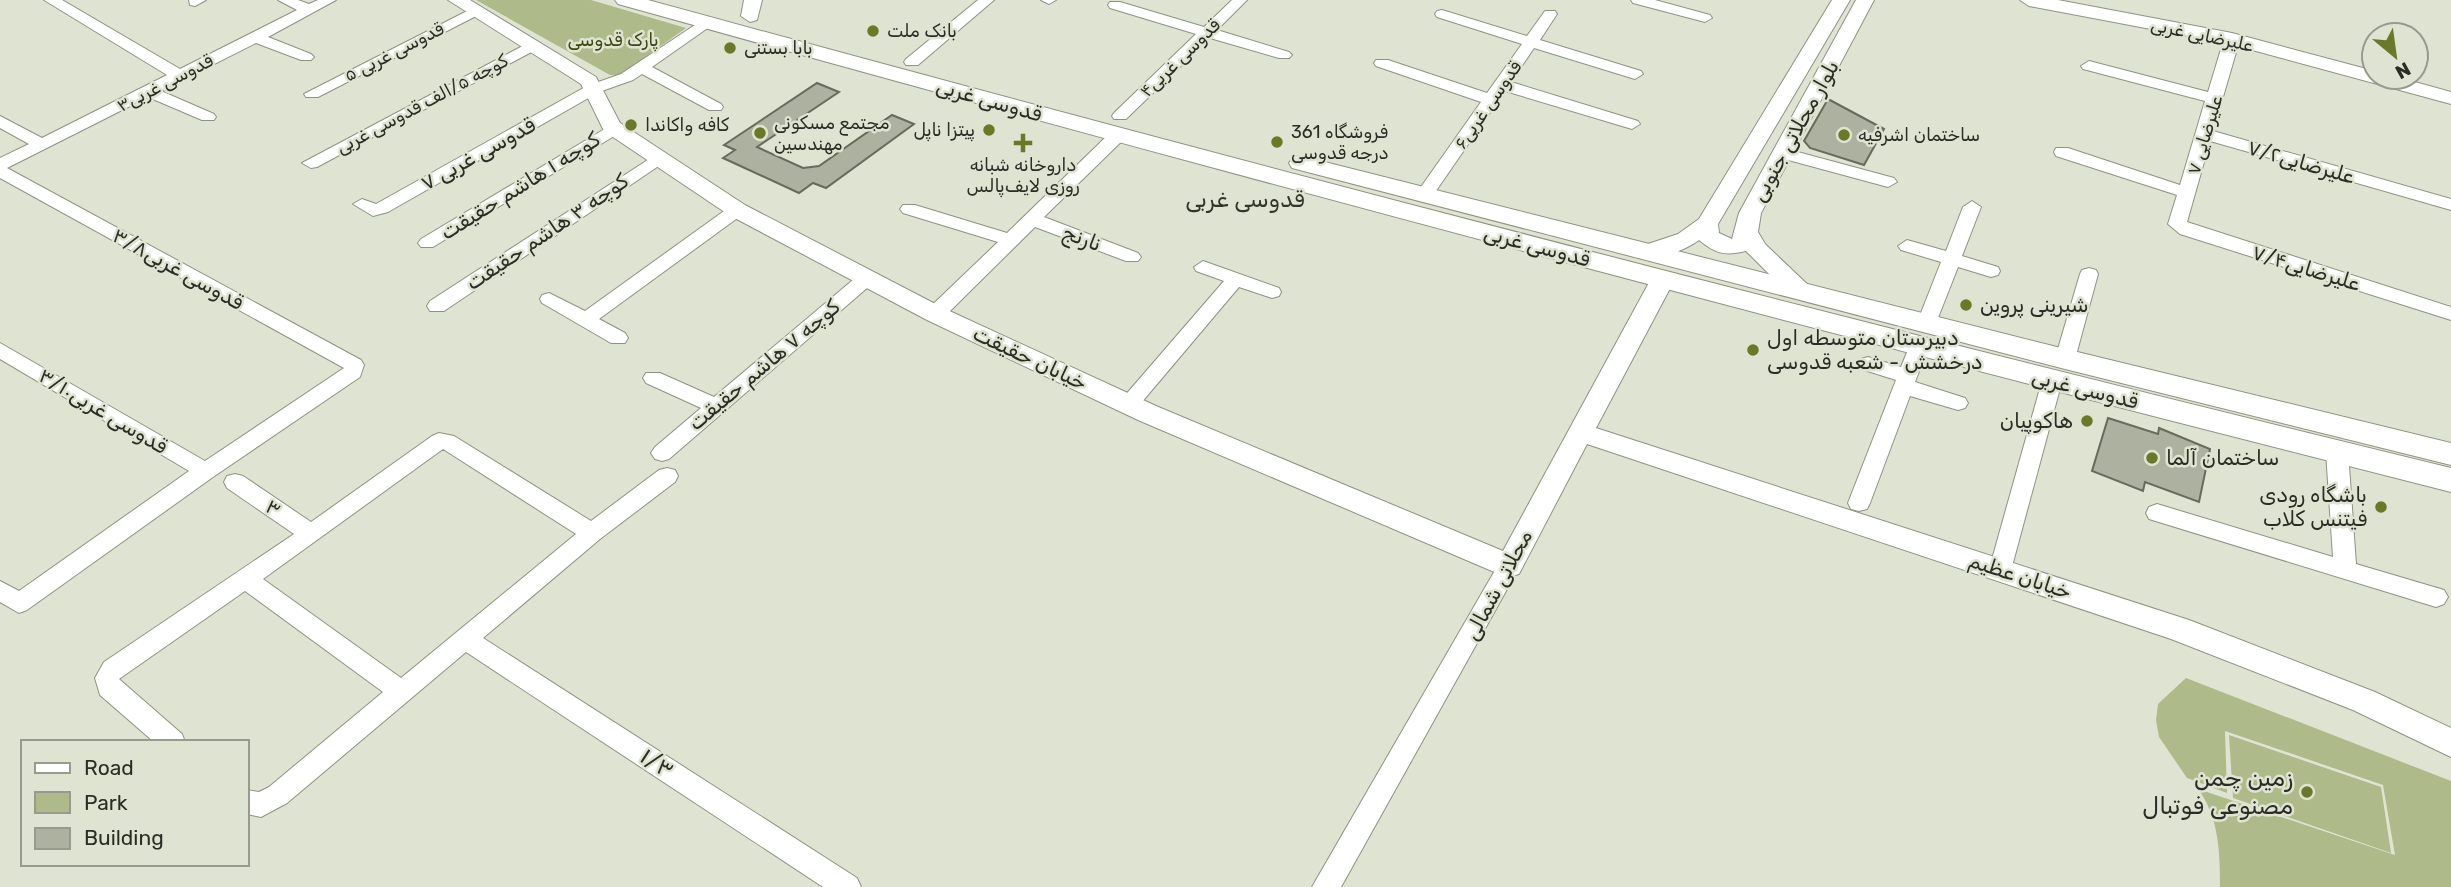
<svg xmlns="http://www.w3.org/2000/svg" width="2451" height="887" font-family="Rubik,'Noto Sans Arabic',sans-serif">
  <rect width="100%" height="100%" fill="#dfe4d2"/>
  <!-- green -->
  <g fill="#aeba89">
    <polygon points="476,0 591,0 686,28 620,75 610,75"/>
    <path d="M 2186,678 L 2451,781 L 2451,887 L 2220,887 C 2220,852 2219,817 2198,789 L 2395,855 L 2383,785 L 2225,731 L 2227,793 L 2187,778 L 2159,737 L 2156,720 L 2158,704 Z"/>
    <polygon points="2229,735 2381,787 2391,853 2233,798"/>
  </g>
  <!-- building -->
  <g fill="#acb1a0" stroke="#676b5b" stroke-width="2">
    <polygon points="817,83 839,92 757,147 803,168 819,166 892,115 914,124 826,188 813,183 799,193 723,158 735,150 724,145"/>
    <polygon points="1828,99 1884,129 1864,165 1810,148 1804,141"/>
    <polygon points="2108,418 2158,434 2159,428 2210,449 2199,502 2145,482 2143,491 2092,471"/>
  </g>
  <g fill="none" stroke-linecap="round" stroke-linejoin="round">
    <!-- minor casing -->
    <g stroke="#8e9282" stroke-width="2">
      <g id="minor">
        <polygon points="44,0 62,0 180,69 297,10 278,0 298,0 309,4 318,0 336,0 268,37 311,54 314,57 311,60 301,60 256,43 161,91 214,114 216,117 214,120 202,120 148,97 7,168 361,360 364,365 360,377 213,477 27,610 19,613 0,602 0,581 19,591 189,471 0,359 0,343 205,461 344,368 0,178 0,158 29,144 0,128 0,116 42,138 167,75"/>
        <polygon points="189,0 206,0 195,6 190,5"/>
        <polygon points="978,0 994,0 918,65 906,65 904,62 906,59"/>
        <polygon points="1041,0 1056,0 1049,4"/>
        <polygon points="1232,0 1247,0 1217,30 1289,52 1292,55 1289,58 1279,58 1210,38 1126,119 1114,119 1112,116 1114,113 1196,34 1110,8 1108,5 1110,2 1120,2 1204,27"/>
        <polygon points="1631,0 1655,0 1710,15 1712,18 1705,22 1633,3"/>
        <polygon points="475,7 482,11 480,14 318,97 306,97 304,94"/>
        <polygon points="1442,10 1527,36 1545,11 1555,11 1557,14 1540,40 1641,71 1643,74 1635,79 1534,48 1511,82 1638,121 1640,124 1632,129 1505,91 1431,198 1419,198 1416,194 1481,102 1376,66 1374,63 1376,60 1388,60 1487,93 1522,44 1437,17 1435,14 1437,11"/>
        <polygon points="707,17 715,22 712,25 652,67 721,104 723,107 721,110 709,110 642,74 633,80 599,92 388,212 373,216 353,204 362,199 376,204 587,86 621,74"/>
        <polygon points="2232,34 2240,39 2213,131 2451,199 2451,210 2210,141 2187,222 2451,307 2451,320 2180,234 2168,224 2177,195 2056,156 2054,152 2056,148 2068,148 2180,185 2205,101 2083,69 2081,66 2089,61 2208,92 2224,39"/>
        <polygon points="532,41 537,43 540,46 537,49 317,167 311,168 302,163"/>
        <polygon points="613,124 619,125 621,129 619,133 433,247 421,247 418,243 421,239"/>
        <polygon points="1117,131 1125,136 1123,140 1044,217 1138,253 1141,257 1138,261 1126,261 1035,227 942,319 928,319 925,314 928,309 998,242 903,213 900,209 903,205 915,205 1007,233 1111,132"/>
        <polygon points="1783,148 1894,178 1897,182 1888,187 1777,157 1775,153"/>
        <polygon points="657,154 665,159 663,163 444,311 430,311 427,306 430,301"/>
        <polygon points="1972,201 1981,207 1962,256 1998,267 2000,271 1998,275 1991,277 1958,267 1934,328 1920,328 1917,323 1941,262 1901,250 1898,246 1907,240 1946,251 1963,207"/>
        <polygon points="737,204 743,206 746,210 743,214 599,319 625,333 628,338 625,343 611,343 542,303 540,299 542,295 549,293 585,311 731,206"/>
        <polygon points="1203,261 1279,288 1281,292 1279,296 1272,298 1239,287 1136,409 1129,411 1122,409 1119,404 1122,399 1224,281 1196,271 1194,267"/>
        <polygon points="2089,268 2096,270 2098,274 2075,359 2072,364 2058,364 2055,359 2080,274 2082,270"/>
        <polygon points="867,272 874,274 876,278 874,282 669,459 662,461 655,459 651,453 655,447 701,408 646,383 643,378 646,373 660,373 714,397 860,274"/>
        <polygon points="1919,338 1926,340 1929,345 1915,382 1965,398 1968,403 1965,408 1958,410 1910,396 1870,503 1867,509 1859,511 1851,509 1848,503 1896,380 1861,369 1858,364 1861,359 1868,357 1901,367 1912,340"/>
        <polygon points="2052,374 2059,376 2062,381 2011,570 2008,576 2000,579 1992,576 1989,570 2042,381 2045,376"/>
        <path d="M 439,433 L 454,436 L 591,521 L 659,470 L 667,468 L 675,470 L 678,476 L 675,482 L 600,539 L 483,638 L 857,878 L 861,887 L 823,887 L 466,652 L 287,803 L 261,817 L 247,814 L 247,790 L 259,792 L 269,787 L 383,692 L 245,591 L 119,679 L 182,734 L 185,742 L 154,742 L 100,695 L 95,678 L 104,662 L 294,534 L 227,488 L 224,482 L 227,476 L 235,474 L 243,476 L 311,522 L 432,436 ZM 443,449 L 576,534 L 401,678 L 263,579 Z"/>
        <polygon points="2337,444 2344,446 2348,452 2356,564 2444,590 2448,597 2444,604 2436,607 2149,519 2146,513 2149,507 2157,504 2333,557 2326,452 2330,446"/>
        <polygon points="1509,557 1517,560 1520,566 1341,887 1312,887 1501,560"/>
      </g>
    </g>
    <!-- tertiary casing -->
    <g stroke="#8e9282" stroke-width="2">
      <g id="tertiary">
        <polygon points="448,0 470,0 596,77 620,123 745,205 943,308 1156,406 1503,551 1651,279 1655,274 1663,271 1671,274 1675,279 1596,428 2189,620 2375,692 2451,728 2451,757 2353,710 2171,639 1587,444 1519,574 1509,577 1499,574 1138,420 927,320 729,215 604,131 581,84"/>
        <polygon points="744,0 762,0 757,20 750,22 741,16"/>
        <path d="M 1832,0 L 1850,0 L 1718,224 L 1719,233 L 1732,239 L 1739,213 L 1856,0 L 1874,0 L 1761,213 L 1758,232 L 1765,244 L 1807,284 L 1811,290 L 1807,296 L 1799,298 L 1791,296 L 1746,251 C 1725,256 1716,254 1699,240 C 1686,250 1655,262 1639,257 L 1636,252 L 1639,247 L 1678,234 L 1699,219 Z"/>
        <polygon points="2020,0 2058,0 2232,33 2374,71 2374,77 2397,77 2451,92 2451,104 2230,44 2029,6"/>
      </g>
    </g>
    <!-- secondary casing -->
    <g stroke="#8e9282" stroke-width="2">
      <g id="secondary">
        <path d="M 615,0 L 648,0 C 1247,164 1848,321 2451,468 L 2451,492 C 1838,337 1227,174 618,4 Z"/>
        <polygon points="1301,156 2065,349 2451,443 2451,465 2065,369 1292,168 1289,163 1292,158"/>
      </g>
    </g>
    <!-- minor -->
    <use href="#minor" fill="#fff" fill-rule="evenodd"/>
    <!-- tertiary -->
    <use href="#tertiary" fill="#fff" fill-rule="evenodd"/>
    <!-- secondary -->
    <use href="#secondary" fill="#fff" fill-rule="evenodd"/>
  </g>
  <!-- markers -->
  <g fill="#6a7927" stroke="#dfe4d2" stroke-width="2.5">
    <circle cx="873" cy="31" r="7"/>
    <circle cx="730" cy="48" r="7"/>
    <circle cx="631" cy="125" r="7"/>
    <circle cx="989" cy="130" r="7"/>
    <circle cx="760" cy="133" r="7"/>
    <circle cx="1844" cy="135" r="7"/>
    <circle cx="1277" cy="142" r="7"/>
    <path d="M1019.5 132.5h7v7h7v7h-7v7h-7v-7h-7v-7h7z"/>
    <circle cx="1966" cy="305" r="7"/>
    <circle cx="1753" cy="350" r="7"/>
    <circle cx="2087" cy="421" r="7"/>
    <circle cx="2152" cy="458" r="7"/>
    <circle cx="2381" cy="507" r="7"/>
    <circle cx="2307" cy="792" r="7"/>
  </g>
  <g text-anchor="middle" stroke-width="5" stroke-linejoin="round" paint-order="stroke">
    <!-- far-poi labels -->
    <g font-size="18" fill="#2a2c25" stroke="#dfe4d2" text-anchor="start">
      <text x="887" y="37">بانک ملت</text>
      <text x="744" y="54">بابا بستنی</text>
      <text x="774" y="129">مجتمع مسکونی<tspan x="774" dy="21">مهندسین</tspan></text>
      <text x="645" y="131">کافه واکاندا</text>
      <text x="975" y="136" text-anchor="end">پیتزا ناپل</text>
      <text x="1291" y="138">فروشگاه 361<tspan x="1291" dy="21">درجه قدوسی</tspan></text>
      <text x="1858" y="141">ساختمان اشرفیه</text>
      <text x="1023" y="171" text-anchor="middle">داروخانه شبانه<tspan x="1023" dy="21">روزی لایف‌پالس</tspan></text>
    </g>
    <!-- far-street labels -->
    <g font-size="18" fill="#2a2c25" stroke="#dfe4d2">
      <text transform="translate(2202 35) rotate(12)" y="6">علیرضایی غربی</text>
      <text transform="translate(394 52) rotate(-27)" y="6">۵ قدوسی غربی</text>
      <text transform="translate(1180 58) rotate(-44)" y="6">قدوسی غربی۴</text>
      <text transform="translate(165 83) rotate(-27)" y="6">قدوسی غربی۳</text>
      <text transform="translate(422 104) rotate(-28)" y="6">کوچه ۵/الف قدوسی غربی</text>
      <text transform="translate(1488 105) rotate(-55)" y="6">قدوسی غربی۶</text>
      <text transform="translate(2205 135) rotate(-73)" y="6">۷ علیرضایی</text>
    </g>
    <!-- far-park labels -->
    <g font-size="18" fill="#3b450d" stroke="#dfe4d2">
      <text x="613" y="46">پارک قدوسی</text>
    </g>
    <!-- street labels -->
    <g font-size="21" fill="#2a2c25" stroke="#dfe4d2">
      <text transform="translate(989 100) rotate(16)" y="7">قدوسی غربی</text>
      <text transform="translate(1795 131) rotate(-61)" y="7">بلوار محلاتی جنوبی</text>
      <text transform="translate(478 154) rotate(-29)" y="7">۷ قدوسی غربی</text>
      <text transform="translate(2301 162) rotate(16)" y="7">علیرضایی۷/۲</text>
      <text transform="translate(520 186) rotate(-32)" y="7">کوچه ۱ هاشم حقیقت</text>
      <text transform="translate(547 232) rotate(-34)" y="7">کوچه ۳ هاشم حقیقت</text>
      <text transform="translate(1082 238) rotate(21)" y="7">نارنج</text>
      <text transform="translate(1537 246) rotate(15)" y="7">قدوسی غربی</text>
      <text transform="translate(2306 268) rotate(17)" y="7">علیرضایی۷/۴</text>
      <text transform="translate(178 269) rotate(29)" y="7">قدوسی غربی۳/۸</text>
      <text transform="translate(1030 358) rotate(25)" y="7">خیابان حقیقت</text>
      <text transform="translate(764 365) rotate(-40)" y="7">کوچه ۷ هاشم حقیقت</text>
      <text transform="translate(2085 389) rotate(14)" y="7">قدوسی غربی</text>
      <text transform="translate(103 411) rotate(31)" y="7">قدوسی غربی۳/۱۰</text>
      <text transform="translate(273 508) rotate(35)" y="7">۳</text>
      <text transform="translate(2020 576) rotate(18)" y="7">خیابان عظیم</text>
      <text transform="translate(1498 585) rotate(-62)" y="7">محلاتی شمالی</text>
    </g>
    <!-- poi labels -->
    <g font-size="21" fill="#2a2c25" stroke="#dfe4d2" text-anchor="start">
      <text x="1980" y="312">شیرینی پروین</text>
      <text x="1767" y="345">دبیرستان متوسطه اول<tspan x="1767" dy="24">درخشش - شعبه قدوسی</tspan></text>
      <text x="2073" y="428" text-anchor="end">هاکوپیان</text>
      <text x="2166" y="465">ساختمان آلما</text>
      <text x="2367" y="502" text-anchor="end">باشگاه رودی<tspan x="2367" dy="24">فیتنس کلاب</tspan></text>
    </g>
    <!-- neighbourhood labels -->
    <g font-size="23" fill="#323628" stroke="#dfe4d2">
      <text x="1245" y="207">قدوسی غربی</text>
    </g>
    <!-- near-street labels -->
    <g font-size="24" fill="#2a2c25" stroke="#dfe4d2">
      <text transform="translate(657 763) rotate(33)" y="8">۱/۳</text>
    </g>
    <!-- near-poi labels -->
    <g font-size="24" fill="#2a2c25" stroke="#dfe4d2" text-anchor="end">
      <text x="2293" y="786">زمین چمن<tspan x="2293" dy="28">مصنوعی فوتبال</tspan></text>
    </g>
  </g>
  <!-- legend -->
  <rect x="21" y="740" width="228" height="126" fill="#dfe4d2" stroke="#979a8d" stroke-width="2"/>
  <rect x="35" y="763" width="35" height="10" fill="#ffffff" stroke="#979a8d" stroke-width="2"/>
  <text x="84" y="775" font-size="21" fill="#2a2c25">Road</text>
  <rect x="35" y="792" width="35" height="21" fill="#aeba89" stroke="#979a8d" stroke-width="2"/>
  <text x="84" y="810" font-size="21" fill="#2a2c25">Park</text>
  <rect x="35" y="828" width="35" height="21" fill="#acb1a0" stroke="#979a8d" stroke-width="2"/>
  <text x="84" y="845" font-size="21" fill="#2a2c25">Building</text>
  <!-- north arrow -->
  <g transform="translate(2395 56) rotate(151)"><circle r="33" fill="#dfe4d2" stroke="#979a8d" stroke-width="2"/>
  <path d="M0-5L12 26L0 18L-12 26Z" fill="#6a7927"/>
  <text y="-10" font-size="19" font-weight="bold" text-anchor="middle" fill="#2a2c25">N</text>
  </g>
</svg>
